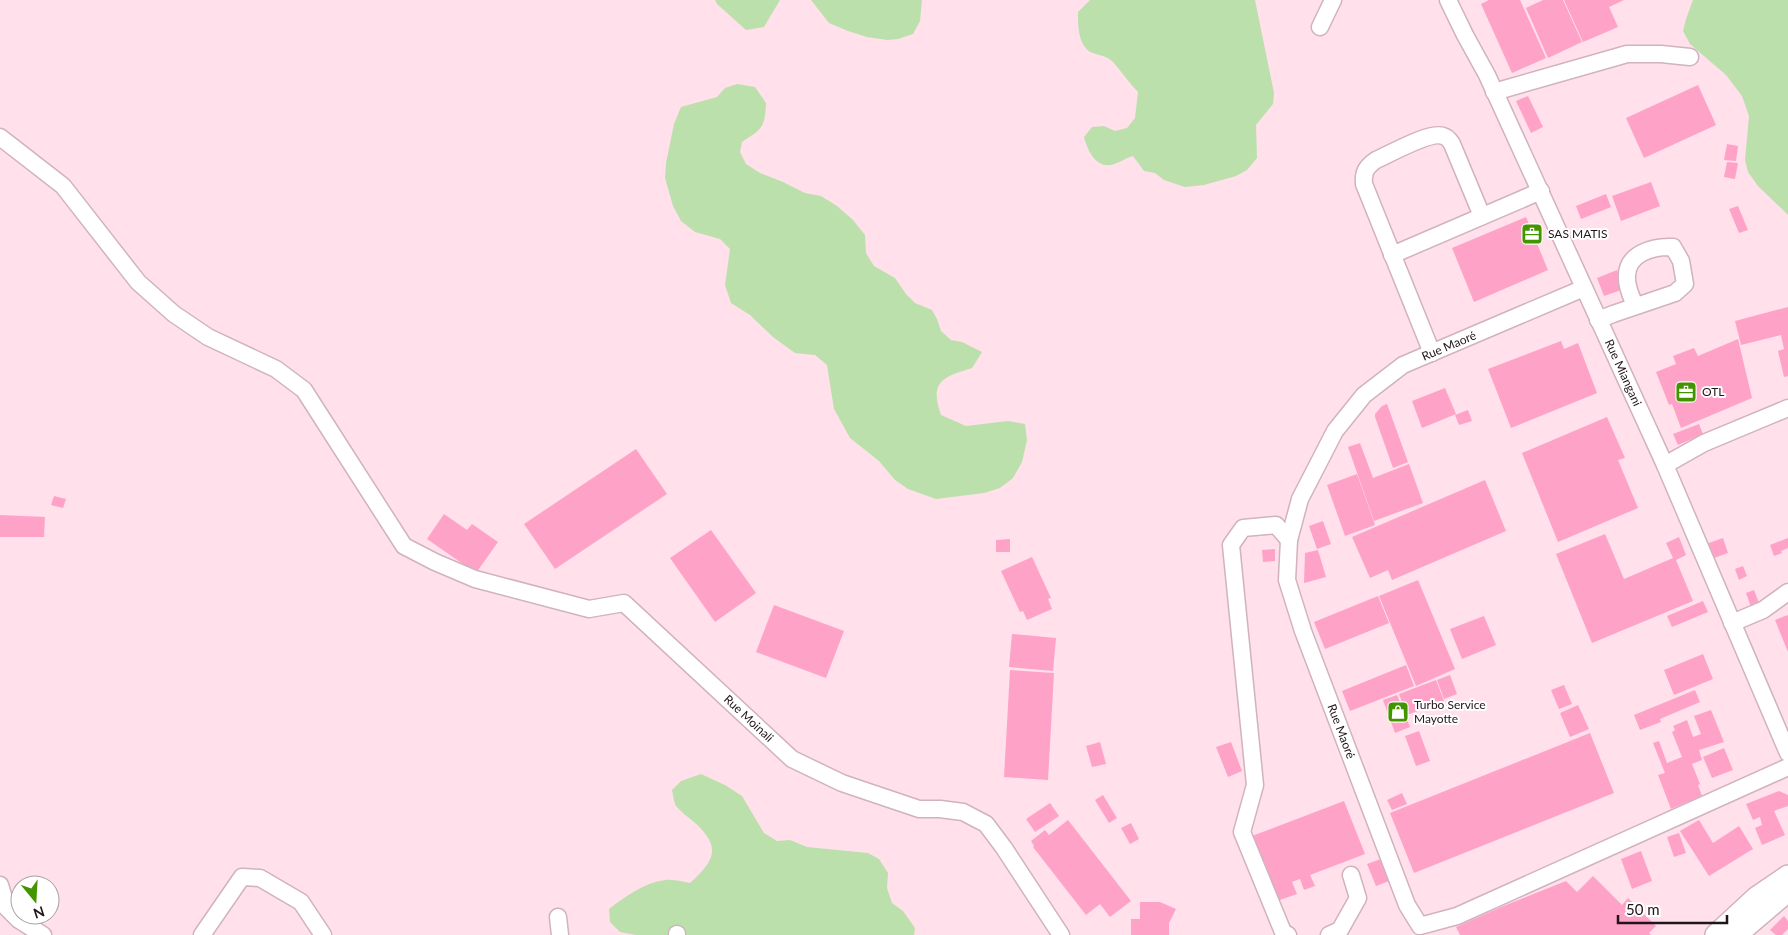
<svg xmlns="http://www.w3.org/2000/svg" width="1788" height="935" font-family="Lato,sans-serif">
  <rect width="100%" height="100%" fill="#ffe0eb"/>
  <!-- green -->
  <g fill="#bbe0ac">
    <polygon points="715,0 780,0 764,27 746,30 717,4"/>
    <polygon points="811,0 922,0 920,21 913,34 898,39 887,40 867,37 848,31 829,23"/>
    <path d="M 1090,0 L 1255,0 L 1274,93 L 1273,104 L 1256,125 L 1257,158 L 1247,170 L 1236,176 L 1204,185 L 1185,187 L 1164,180 L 1155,173 L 1144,171 L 1133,156 C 1125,158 1118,164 1110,165 C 1095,167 1087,149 1084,137 L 1092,127 L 1104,126 L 1115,131 L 1127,128 L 1135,118 L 1138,92 C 1129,83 1122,72 1113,62 C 1108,57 1103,56 1096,54 C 1078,50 1078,27 1078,12 Z"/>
    <polygon points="1693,0 1788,0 1788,215 1758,186 1748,172 1745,160 1749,116 1742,96 1726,75 1690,44 1683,31 1686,19"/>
    <path d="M 737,84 L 755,87 L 766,103 C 765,128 762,129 742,142 L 740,152 L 746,164 L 760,173 L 783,182 L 805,193 L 821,196 L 837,206 L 853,220 L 865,235 L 866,253 L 874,266 L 895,278 L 906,294 L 915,303 L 932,310 L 937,319 L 941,331 L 951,340 L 962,342 L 982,352 L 972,368 C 943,377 929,381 941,415 L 966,426 L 1008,421 L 1025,424 L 1027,440 L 1022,462 L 1013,478 L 1000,488 L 984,493 L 936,499 L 908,489 L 895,480 L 879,461 L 850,438 L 834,409 L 827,365 L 815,355 L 795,353 L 773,337 L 750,315 L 731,303 L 725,285 L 730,249 L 720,239 L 695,232 L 681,221 L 673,206 L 665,178 L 666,163 L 674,124 L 681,107 L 717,97 L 725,88 Z"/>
    <path d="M 701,774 L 725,785 L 742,796 L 764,833 L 777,841 L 790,840 L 807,847 L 868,853 L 879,859 L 888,873 L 887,888 L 892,903 L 903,911 L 915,928 L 914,935 L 636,935 L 620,932 L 610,922 L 609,909 C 626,896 645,882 666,880 C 674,879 683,882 690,883 C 715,860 722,847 694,822 C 688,817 681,812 676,806 C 674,802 673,795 672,790 L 681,781 Z"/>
  </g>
  <!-- building -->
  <g fill="#ffa2c8">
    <polygon points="1489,0 1520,0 1546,58 1512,73 1481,4"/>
    <polygon points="1543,0 1563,0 1582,42 1548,58 1526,8"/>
    <polygon points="1564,0 1624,0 1609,7 1618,27 1583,42"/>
    <polygon points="1698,85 1716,125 1644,158 1626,118"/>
    <polygon points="1528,96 1543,127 1531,133 1516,101"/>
    <polygon points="1727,144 1738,146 1736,161 1724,160"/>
    <polygon points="1727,162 1738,163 1735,179 1724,177"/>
    <polygon points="1651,182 1660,206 1621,221 1612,196"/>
    <polygon points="1606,194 1611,207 1581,219 1576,206"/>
    <polygon points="1738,206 1748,230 1739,233 1729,209"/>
    <polygon points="1526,217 1548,270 1474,302 1452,248"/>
    <polygon points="1617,270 1624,289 1604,296 1597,278"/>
    <polygon points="1788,307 1788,376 1784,377 1778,351 1784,349 1781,335 1741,345 1735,321"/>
    <polygon points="1738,339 1752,398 1681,428 1672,404 1669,405 1656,372 1676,364 1673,356 1694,348 1698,356"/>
    <polygon points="1561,341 1564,349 1578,343 1597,393 1511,428 1488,369"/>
    <polygon points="1445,388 1456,414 1422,428 1412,401"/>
    <polygon points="1387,404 1408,462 1393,468 1375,417 1375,414 1382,406"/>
    <polygon points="1468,410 1472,421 1459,425 1455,415"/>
    <polygon points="1607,417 1625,458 1618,460 1638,508 1558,542 1522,453"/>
    <polygon points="1699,424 1703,434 1678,445 1673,434"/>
    <polygon points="1360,443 1373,478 1409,464 1423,503 1374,521 1348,447"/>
    <polygon points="636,449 667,494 555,569 524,524"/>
    <polygon points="1357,474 1375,525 1345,536 1327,485"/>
    <polygon points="1485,480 1506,531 1392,580 1388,570 1370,578 1352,537"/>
    <polygon points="54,496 66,499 63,508 51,505"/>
    <polygon points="444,514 467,530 472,524 498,542 476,573 427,539"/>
    <polygon points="0,515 45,517 44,537 0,537"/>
    <polygon points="1323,521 1331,544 1317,549 1309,526"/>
    <polygon points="711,530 756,593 715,622 670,558"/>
    <polygon points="1605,534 1624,579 1673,558 1666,543 1679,537 1686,555 1676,560 1693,601 1592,643 1556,554"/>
    <polygon points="1723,538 1728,553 1711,559 1706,544"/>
    <polygon points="1788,538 1788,548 1781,551 1782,553 1774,556 1770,545"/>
    <polygon points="1010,539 1010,552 996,552 996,540"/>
    <polygon points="1275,549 1275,561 1263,562 1262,550"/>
    <polygon points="1318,550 1326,577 1304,583 1305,553"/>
    <polygon points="1032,557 1051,598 1048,599 1052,609 1027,620 1023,611 1020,612 1001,571"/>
    <polygon points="1743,566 1747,576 1739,580 1735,569"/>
    <polygon points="1418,580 1455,669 1416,686 1379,596"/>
    <polygon points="1754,590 1759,603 1751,607 1746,593"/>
    <polygon points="1378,596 1389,623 1325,649 1314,622"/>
    <polygon points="1703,601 1708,612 1672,627 1667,616"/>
    <polygon points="774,605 844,631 826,678 756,652"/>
    <polygon points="1788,615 1788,652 1775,620"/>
    <polygon points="1484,616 1496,645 1462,659 1450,629"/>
    <polygon points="1012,634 1056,638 1053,671 1009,667"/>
    <polygon points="1703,654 1713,679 1674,695 1664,670"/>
    <polygon points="1406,665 1414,686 1350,711 1342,691"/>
    <polygon points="1010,670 1054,673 1048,780 1004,777"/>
    <polygon points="1450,675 1457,694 1444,699 1437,680"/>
    <polygon points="1436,680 1444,701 1407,715 1399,694"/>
    <polygon points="1564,685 1572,704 1559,709 1551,690"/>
    <polygon points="1695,690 1700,702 1660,719 1661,722 1640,730 1634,715"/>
    <polygon points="1397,695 1410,727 1395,733 1383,700"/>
    <polygon points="1578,705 1589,729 1570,737 1560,713"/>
    <polygon points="1711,710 1724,742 1699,750 1702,760 1692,764 1700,784 1698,785 1702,796 1671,809 1658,775 1665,773 1653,743 1659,741 1667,763 1682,757 1672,732 1675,730 1673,726 1687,720 1693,737 1701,734 1694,716"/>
    <polygon points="1419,731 1430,761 1416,766 1405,736"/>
    <polygon points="1590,733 1614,793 1414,873 1390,813"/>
    <polygon points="1100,742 1106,764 1092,767 1086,746"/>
    <polygon points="1231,742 1242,771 1228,777 1216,747"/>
    <polygon points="1724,748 1733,770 1712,778 1703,757"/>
    <polygon points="1779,791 1788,795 1788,806 1774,811 1785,835 1762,845 1755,828 1762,825 1760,817 1753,820 1746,804"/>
    <polygon points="1402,793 1407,804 1392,810 1387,800"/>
    <polygon points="1103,795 1117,818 1109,823 1095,800"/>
    <polygon points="1344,801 1365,854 1310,875 1315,886 1304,890 1300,879 1292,882 1297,894 1277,901 1252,836"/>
    <polygon points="1050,803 1059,816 1035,832 1026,819"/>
    <polygon points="1068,820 1131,901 1110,917 1100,904 1086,915 1033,847 1034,846 1031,841 1045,830 1049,835"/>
    <polygon points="1699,820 1713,843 1739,826 1753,849 1709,876 1680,831"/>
    <polygon points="1131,823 1139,839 1130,844 1121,828"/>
    <polygon points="1679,833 1686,853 1674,857 1667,837"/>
    <polygon points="1641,851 1652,881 1632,889 1621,859"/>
    <polygon points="1381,859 1389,881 1376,886 1367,864"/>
    <polygon points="1593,876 1622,905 1628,898 1656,926 1649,933 1651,935 1460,935 1456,927 1501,907 1566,881 1577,892"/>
    <polygon points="1140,902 1160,902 1176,909 1169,923 1169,935 1131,935 1131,919 1140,919"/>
    <polygon points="1784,916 1788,921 1788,929 1782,935 1776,935 1770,930"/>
  </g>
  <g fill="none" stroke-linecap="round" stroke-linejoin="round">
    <!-- minor casing -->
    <g stroke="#d0b3be" stroke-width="19">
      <g id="minor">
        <path id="s1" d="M 1448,0 L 1465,35 L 1487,75 L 1665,465 L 1788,753"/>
        <polyline points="1320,27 1333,0"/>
        <polyline points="1494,92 1627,54 1661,54 1690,57"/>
        <path id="s2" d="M 0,137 L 63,186 L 138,282 L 174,314 L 208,337 L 276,369 L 304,390 L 404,546 L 435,562 L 475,579 L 589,609 L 624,603 L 792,759 L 842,783 L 919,809 L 940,809 L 963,812 L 986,824 L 1004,848 L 1061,935"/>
        <polyline points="1392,255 1541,191"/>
        <path id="s3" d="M 1584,288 L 1403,365 L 1364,395 L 1335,431 L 1300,499 L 1289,540 L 1287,580 L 1303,631 L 1407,905 L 1420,926 L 1457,916 L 1788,767"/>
        <path d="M 1598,320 L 1613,314 L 1675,293 L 1685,284 L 1681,261 L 1673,247 C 1654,246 1625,253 1627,279 C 1627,288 1632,298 1635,306"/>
        <path d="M 1432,353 L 1364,184 C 1363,172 1366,167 1376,160 C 1390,154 1430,131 1443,136 C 1448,137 1450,141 1452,144 L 1482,216"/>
        <polyline points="1665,465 1704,443 1788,408"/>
        <polyline points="1732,623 1763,610 1788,592"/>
        <polyline points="0,885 7,908 19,920 43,935"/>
        <polyline points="558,917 560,935"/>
        <polyline points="202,935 242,877 260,878 301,902 323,935"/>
        <polyline points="677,935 677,934"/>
        <polyline points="1288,935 1283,932 1242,832 1255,785 1231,545 1243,528 1276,525 1289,540"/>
        <polyline points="1329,935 1340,930 1358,898 1351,875"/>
      </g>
    </g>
    <!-- major casing -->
    <g stroke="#d0b3be" stroke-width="24">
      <g id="major">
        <polyline points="1716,935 1756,898 1788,876"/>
        <polyline points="1736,935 1783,895 1788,893"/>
      </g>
    </g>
    <!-- minor -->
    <use href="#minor" stroke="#fff" stroke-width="16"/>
    <!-- major -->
    <use href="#major" stroke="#fff" stroke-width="21"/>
  </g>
  <!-- icons -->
  <defs>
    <g id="office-square" transform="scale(1.125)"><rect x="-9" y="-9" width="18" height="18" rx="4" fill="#439500" stroke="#fff"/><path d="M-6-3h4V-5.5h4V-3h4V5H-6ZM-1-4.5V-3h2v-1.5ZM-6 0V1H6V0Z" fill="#fff"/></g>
    <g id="shop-square" transform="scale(1.125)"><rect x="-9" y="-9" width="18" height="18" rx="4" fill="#439500" stroke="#fff"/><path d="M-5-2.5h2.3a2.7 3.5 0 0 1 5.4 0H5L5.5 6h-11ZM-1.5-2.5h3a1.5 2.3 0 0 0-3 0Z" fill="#fff"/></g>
  </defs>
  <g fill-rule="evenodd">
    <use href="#office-square" x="1532" y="234"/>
    <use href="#office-square" x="1686" y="392"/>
    <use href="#shop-square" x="1398" y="712"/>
  </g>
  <g text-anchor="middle" stroke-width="4" stroke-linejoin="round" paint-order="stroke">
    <!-- poi labels -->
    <g font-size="12" fill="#201519" stroke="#fff" text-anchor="start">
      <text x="1548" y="238">SAS MATIS</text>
      <text x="1702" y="396">OTL</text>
      <text x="1414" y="709">Turbo Service<tspan x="1414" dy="14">Mayotte</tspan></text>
    </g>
    <!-- street labels -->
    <g font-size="12" fill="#201519" stroke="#fff">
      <text transform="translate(1449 346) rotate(-23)" y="4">Rue Maoré</text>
      <text dy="4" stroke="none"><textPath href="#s1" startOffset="412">Rue Miangani</textPath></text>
      <text dy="4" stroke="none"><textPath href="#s2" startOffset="988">Rue Moinali</textPath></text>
      <text dy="4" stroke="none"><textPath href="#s3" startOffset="612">Rue Maoré</textPath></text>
    </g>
  </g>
  <!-- north arrow -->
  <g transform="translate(35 900) rotate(162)"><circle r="24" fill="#ffffff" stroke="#a6a1a3"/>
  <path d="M0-4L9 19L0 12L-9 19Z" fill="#439500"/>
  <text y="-8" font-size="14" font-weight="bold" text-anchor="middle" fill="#201519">N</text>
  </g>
  <!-- scale -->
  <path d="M1618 915v8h109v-8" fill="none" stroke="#201519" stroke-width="2.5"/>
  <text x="1626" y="915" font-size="15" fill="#201519" stroke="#ffffff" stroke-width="4" paint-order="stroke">50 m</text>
</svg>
